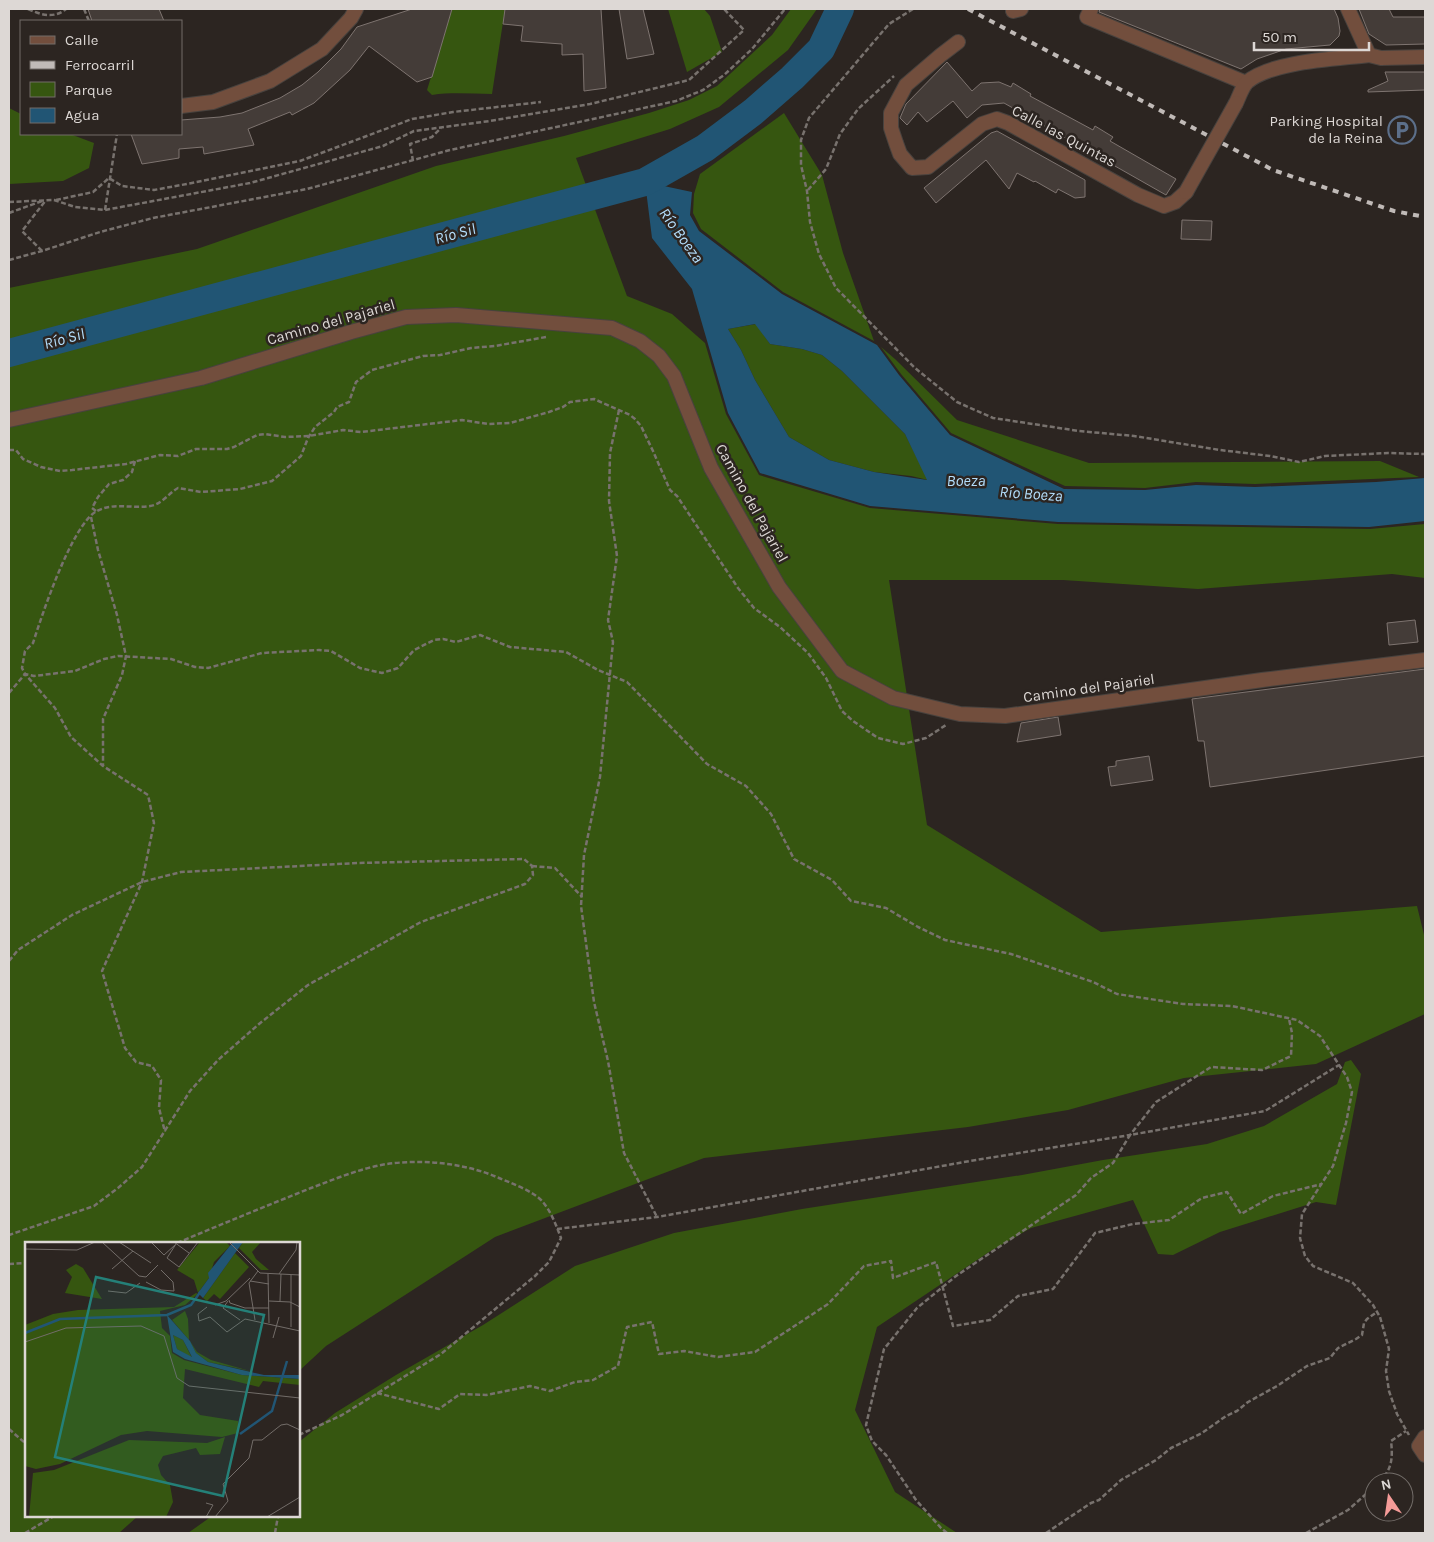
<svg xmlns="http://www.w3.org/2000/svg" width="1434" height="1542" font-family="Karla,sans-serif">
  <rect width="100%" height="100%" fill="#2c2521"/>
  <!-- green -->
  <g fill="#365610">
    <path d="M 452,9 L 505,9 L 492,94 C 472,94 452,92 432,95 L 427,90 Z"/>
    <polygon points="668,9 704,9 710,16 722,52 687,72"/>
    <polygon points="791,9 817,9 788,50 719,107 670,129 576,158 627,296 672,314 705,343 726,414 759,475 870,508 1058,524 1370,529 1425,524 1425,578 1392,574 1198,589 1063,580 889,580 927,825 1101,932 1417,906 1425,939 1425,1014 1316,1064 1184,1078 1068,1110 968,1127 704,1158 495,1237 326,1346 299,1371 299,1243 26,1243 26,1516 138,1516 119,1533 9,1533 9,288 197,249 436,166 564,136 649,113 689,100 717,86 772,35"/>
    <polygon points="9,108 21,114 21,134 70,134 94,143 89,168 63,181 9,184"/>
    <polygon points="784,113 822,175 843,253 874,341 783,292 701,229 693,213 694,194 700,174"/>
    <polygon points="756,324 770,344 802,349 822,355 842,371 905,434 928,480 911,476 874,472 829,460 789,437 755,380 741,350 728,329"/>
    <polygon points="881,347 895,359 957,420 1089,463 1380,461 1419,477 1255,484 1196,482 1145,488 1065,486 951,433 901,374"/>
    <polygon points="1351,1060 1361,1074 1336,1205 1316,1202 1220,1232 1173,1255 1158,1254 1133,1200 1031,1228 989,1252 877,1327 855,1410 895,1492 957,1533 188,1533 212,1516 299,1516 299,1442 335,1413 396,1375 483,1325 575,1266 674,1233 802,1209 1022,1175 1103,1160 1207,1144 1264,1126 1337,1084 1345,1062"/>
  </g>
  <!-- water -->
  <path fill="#215574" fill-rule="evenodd" d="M 645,182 L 692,192 L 690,215 L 699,231 L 782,294 L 877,345 L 899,375 L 950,435 L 1064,489 L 1145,490 L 1196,485 L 1255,487 L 1376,482 L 1425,478 L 1425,521 L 1369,527 L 1058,522 L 870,506 L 760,473 L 728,413 L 692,289 L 652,238 ZM 755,324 L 770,344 L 802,349 L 822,355 L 842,371 L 905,434 L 927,480 L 874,472 L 829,460 L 789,437 L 755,380 L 741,350 L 728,329 Z"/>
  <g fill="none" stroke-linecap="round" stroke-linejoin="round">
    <!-- river -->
    <polyline stroke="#215574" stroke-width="28" points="9,353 645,182 705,148 753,112 792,78 821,49 840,9"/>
  </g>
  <!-- building -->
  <g fill="#443c38" stroke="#7e7470">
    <polygon points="88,9 159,9 164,21 92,21"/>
    <polygon points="412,9 452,9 432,77 417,82 369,46 350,70 314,103 292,115 290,112 248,129 254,145 204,154 203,147 179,149 179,158 142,164 131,134 181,134 181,120 220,117 242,113 280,98 302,85 318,72 341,49 357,27"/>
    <polygon points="505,9 601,9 606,88 584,91 583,54 562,55 562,44 521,41 523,26 503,24"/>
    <polygon points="619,9 643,9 654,54 627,59"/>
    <polygon points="1100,9 1334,9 1338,18 1340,31 1339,36 1330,45 1286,49 1257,59 1241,69 1099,12"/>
    <polygon points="1359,9 1389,9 1393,17 1425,17 1425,44 1386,45 1369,34"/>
    <polygon points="947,62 972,91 981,83 999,82 1011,87 1013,83 1031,94 1030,96 1093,130 1095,126 1113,137 1110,141 1176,179 1166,195 1004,103 982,105 967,118 953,101 927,122 918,112 907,125 900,118 906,104"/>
    <polygon points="1385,72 1425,72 1425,90 1368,92 1368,90 1388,81"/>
    <polygon points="997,131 1085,180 1085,197 1075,198 1058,189 1056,193 1035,181 1034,182 1017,173 1009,189 986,160 936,203 924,188 991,133"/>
    <polygon points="1182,220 1212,221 1211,240 1181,239"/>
    <polygon points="1415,620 1418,642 1389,645 1387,623"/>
    <polygon points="1425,669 1425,756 1210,787 1204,741 1198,741 1192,699"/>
    <polygon points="1058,717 1061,735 1017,742 1021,723"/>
    <polygon points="1149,756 1153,780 1111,786 1108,767 1116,766 1116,761"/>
  </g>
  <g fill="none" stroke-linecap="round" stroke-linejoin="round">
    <!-- minor casing -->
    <g stroke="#48423e" stroke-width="16">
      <g id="minor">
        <polyline points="1091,9 1087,17 1246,83"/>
        <polyline points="1348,9 1369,55"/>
        <polyline points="1013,11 1021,9"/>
        <polyline points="958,42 941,55 906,85 891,113 891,128 896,143 900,154 912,168 928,167 982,124 997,119 1008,123 1138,195 1164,206 1175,202 1186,192"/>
        <path d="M 1236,103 C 1239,97 1242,87 1247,82 C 1272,61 1336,59 1369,55 L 1381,58 L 1425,57"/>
        <polyline points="181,106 213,102 270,81 322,49 351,18 356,9"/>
        <polyline points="9,420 201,378 351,332 406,317 456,315 612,328 640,341 659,356 674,376 711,468 779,587 842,671 893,698 960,714 1005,716 1262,680 1425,660"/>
        <polyline points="1425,1437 1419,1446 1425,1455"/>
      </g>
    </g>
    <!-- path -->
    <g stroke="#78726e" stroke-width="2.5" stroke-dasharray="5 2.5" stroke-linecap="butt">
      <path d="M 28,9 C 41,15 54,19 66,9"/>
      <polyline points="84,9 89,21"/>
      <polyline points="913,9 889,24 809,118 801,140 801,165 807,191 810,222 819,254 836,288 915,368 957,402 993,418 1079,431 1134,436 1220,450 1270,456 1299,462 1325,456 1388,453 1425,454"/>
      <polyline points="413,161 410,144 432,137 441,128"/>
      <polyline points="808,190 826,169 840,134 858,109 894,76"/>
      <polyline points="56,200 93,192 109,178 122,186 154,190 192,183 300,161 412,119 453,112 541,102"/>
      <polyline points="9,202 54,200 75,207 105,210 250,183 383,146 414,131 490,121 590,104 689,80 744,30 724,9"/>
      <polyline points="105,210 117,134"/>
      <polyline points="9,213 42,201"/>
      <polyline points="42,251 22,231 46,200"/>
      <polyline points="9,260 42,251 100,232 153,218 307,189 450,150 676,101 703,90 724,75 752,49 785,9"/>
      <path d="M 546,337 L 495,346 L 471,348 L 440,355 L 423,356 L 372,370 L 356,382 L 349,402 L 337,407 L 334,412 L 315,427 L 308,438 L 301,456 L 272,481 L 240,489 L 201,492 L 178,488 C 169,493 161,505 150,506 C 132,509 114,502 97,511 C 72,524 42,615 33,643 L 25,651 L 22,668 L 25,674 L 34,676 L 75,671 L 104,659 L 118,656 L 171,659 L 195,667 L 208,668 L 262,653 L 319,650 L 331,651 L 360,668 L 382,673 L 398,668 L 414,650 L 434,640 L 443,639 L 456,642 L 480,635 L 510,647 L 566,652 L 598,670 L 627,682 L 707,764 L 746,786 L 771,814 L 794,859 L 832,880 L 851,901 L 886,908 L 918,927 L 945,940 L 1011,954 L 1093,982 L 1117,994 L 1183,1004 L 1232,1006 L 1297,1020 L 1320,1036 L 1347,1077 L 1352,1092 L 1346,1123 L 1333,1166 L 1302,1214 L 1300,1238 L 1305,1256 L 1313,1266 L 1353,1283 L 1373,1305 L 1380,1317 L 1389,1349 L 1386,1371 L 1389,1391 L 1397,1414 L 1409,1435"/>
      <polyline points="619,410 610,453 609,501 617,556 608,620 613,642 600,777 584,855 581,906 594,1002 608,1061 624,1153 657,1217"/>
      <polyline points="9,450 16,450 23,459 41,467 60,471 72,470 126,464 160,455 178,456 196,449 227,449 234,447 257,435 265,434 285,437 309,436 343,430 361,432 462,420 488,424 510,423 549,412 563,407 570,402 594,399 630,415 635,419 641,426 653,451 670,490 677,496 738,588 754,608 780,627 808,653 826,678 842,711 853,721 878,738 903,744 926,738 946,725"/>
      <polyline points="96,511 92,508 98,497 109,484 123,480 132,472 135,461"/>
      <polyline points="91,517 98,550 117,615 126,656 122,675 103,719 103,766"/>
      <polyline points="9,693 25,674 55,708 71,737 103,766 148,795 154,823 142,882 102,971 125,1048 136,1062 152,1066 161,1080 159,1108 165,1132"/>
      <polyline points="532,866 555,868 582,897"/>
      <polyline points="9,961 18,950 72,915 142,882 181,872 359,863 524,859 532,866 533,875 525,884 421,922 308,985 259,1024 218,1060 190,1091 142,1167 118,1188 94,1206 9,1235"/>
      <polyline points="557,1229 657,1217 970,1161 1130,1135 1156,1102 1211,1067 1262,1070 1291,1056 1292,1033 1289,1019"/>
      <path d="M 177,1243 C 222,1224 266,1206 311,1188 C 335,1179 361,1168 387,1164 C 423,1159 465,1163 499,1178 C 511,1183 533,1191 542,1201 C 551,1211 556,1225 561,1238 L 549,1262 L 535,1276 L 441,1354 L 342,1415 L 299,1435"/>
      <polyline points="9,1264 26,1263"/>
      <polyline points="377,1393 439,1409 460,1394 486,1395 530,1386 550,1391 575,1382 593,1380 618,1366 627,1327 652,1322 659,1354 684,1351 718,1357 755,1352 828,1304 864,1266 891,1261 893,1278 936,1262 953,1326 990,1320 1018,1296 1053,1289 1095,1233 1133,1224 1169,1220 1202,1198 1227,1192 1241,1214 1273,1196 1322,1184"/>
      <polyline points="9,1429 25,1443 26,1448"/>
      <path d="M 1379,1482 C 1392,1470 1393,1458 1391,1441 L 1406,1431"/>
      <polyline points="25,1533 54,1516"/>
      <polyline points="275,1533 278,1516"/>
      <polyline points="947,1533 941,1528 916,1500 886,1455 872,1441 866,1425 884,1349 917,1308 956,1276 1076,1195 1091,1178 1113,1163 1130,1135 1265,1111 1339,1065"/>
      <polyline points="1046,1533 1091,1503 1099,1500 1121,1480 1156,1460 1171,1448 1202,1433 1226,1416 1237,1411 1248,1402 1277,1386 1307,1366 1330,1358 1338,1348 1356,1339 1362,1335 1364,1323 1367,1319 1377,1312"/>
      <polyline points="1306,1533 1348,1510 1374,1487"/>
    </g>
    <!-- minor -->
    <use href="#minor" stroke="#724e3d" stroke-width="14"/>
    <!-- rail -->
    <polyline stroke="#c0bab7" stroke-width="4" stroke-dasharray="6 6" stroke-linecap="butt" points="968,9 1273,170 1394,211 1425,217"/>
    <!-- minor-bridge casing -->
    <g stroke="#48423e" stroke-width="16" stroke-linecap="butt">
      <polyline id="minor-bridge" points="1186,192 1236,103"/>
    </g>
    <!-- minor-bridge -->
    <use href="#minor-bridge" stroke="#724e3d" stroke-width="14"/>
  </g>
  <!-- icons -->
  <defs>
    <g id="parking-ring" transform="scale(1.4375)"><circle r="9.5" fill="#2c2521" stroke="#5c6f8a" stroke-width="1.5"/><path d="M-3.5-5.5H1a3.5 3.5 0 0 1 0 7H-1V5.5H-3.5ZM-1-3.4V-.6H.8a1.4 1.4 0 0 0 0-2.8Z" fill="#5c6f8a"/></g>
  </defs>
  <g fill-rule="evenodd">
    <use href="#parking-ring" x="1402" y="130"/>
  </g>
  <g text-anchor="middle" stroke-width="5" stroke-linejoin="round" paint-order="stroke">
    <!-- poi labels -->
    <g font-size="15" fill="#ddd8d5" stroke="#2c2521" text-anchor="end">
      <text x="1383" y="126">Parking Hospital<tspan x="1383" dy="17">de la Reina</tspan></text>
    </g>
    <!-- street labels -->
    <g font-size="15" fill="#ddd8d5" stroke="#2c2521">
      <text transform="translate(1064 136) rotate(28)" y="5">Calle las Quintas</text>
      <text transform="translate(331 322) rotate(-16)" y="5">Camino del Pajariel</text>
      <text transform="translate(752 503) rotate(61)" y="5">Camino del Pajariel</text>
      <text transform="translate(1089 688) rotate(-8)" y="5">Camino del Pajariel</text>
    </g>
    <!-- water labels -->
    <g font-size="16" font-style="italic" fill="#b3defc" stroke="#2c2521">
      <text transform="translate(455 233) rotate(-15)" y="6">Río Sil</text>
      <text transform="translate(682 235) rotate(54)" y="6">Río Boeza</text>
      <text transform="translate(64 338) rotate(-15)" y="6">Río Sil</text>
      <text x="966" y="486">Boeza</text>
      <text transform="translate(1031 493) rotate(4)" y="6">Río Boeza</text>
    </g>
  </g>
  <!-- overview -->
  <g transform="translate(25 1242)">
    <rect width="275" height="275" fill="#2c2521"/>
    <path d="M 175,0 L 201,0 L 205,4 L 189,20 L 184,36 L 173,51 L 169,38 L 152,28 ZM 218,0 L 236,0 L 227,10 L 231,17 L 244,28 L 253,28 L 236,28 L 214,6 ZM 210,11 L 224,25 L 195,57 L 189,52 L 182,59 L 178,56 ZM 51,22 L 58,26 L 77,57 L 40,51 L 47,35 L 41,28 ZM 171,51 L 173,52 L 160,63 L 135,69 L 137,86 L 145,94 L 147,111 L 159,118 L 217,133 L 275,137 L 275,143 L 238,139 L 234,145 L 160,127 L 158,156 L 175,173 L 213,179 L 213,191 L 197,195 L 122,189 L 96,193 L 35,222 L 11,227 L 0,224 L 0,83 L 28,72 L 53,68 L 149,65 ZM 160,69 L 163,77 L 164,98 L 147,78 ZM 148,93 L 158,98 L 167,116 L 152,107 ZM 165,99 L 172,110 L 186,118 L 225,129 L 183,120 L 171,111 ZM 200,195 L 195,212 L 175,213 L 171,206 L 138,214 L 133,223 L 136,233 L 145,243 L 148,260 L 141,275 L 4,275 L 8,231 L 29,228 L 104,198 L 182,201 Z" fill="#365610"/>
    <path d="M 208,0 L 218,0 L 178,56 L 173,51 L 184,36 L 183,31 ZM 142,73 L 165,99 L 171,111 L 183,120 L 239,133 L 275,133 L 275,137 L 217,133 L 160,117 L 148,110 ZM 148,93 L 158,98 L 167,115 L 152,107 Z" fill="#215574" fill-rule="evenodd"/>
    <path fill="none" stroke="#215574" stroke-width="2.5" d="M 0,91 L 35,77 L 142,73 L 166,63 L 176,49M 215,192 L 247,169 L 262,119"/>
    <path fill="none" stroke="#736d69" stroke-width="1" d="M 77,0 L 114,34 L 121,35M 94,0 L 126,21M 126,0 L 139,13 L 150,3M 149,0 L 164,11M 204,0 L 235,31 L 275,33M 151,2 L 142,16 L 154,25 L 173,0M 0,7 L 52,8 L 70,0M 87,27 L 108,9M 243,32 L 244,81M 254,32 L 271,8 L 272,0M 266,33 L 266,85M 121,35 L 133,23M 225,39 L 244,42M 121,40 L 136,48 L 149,49 L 148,40 L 136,28M 83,49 L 101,51 L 115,41M 204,58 L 205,61 L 220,66 L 244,66M 203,59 L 198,66 L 215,78M 244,59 L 265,60 L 275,65M 255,59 L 256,32M 190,63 L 201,59 L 225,36M 182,65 L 173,72 L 174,79 L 185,75 L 202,90 L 220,77 L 275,89M 230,78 L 224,41 L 233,29M 248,96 L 254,75M 0,100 L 41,86 L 116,84 L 139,94 L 152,136 L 164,144 L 275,156M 181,261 L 188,263 L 181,275M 190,275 L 203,259 L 198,242 L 224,216 L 228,198 L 237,198 L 256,183 L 262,182 L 275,188M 242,275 L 275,255"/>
    <path fill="#248078" fill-opacity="0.15" stroke="#248078" stroke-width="2.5" d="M 71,35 L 239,73 L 198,254 L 30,215 Z"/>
    <rect width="275" height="275" fill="none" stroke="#ddd8d5" stroke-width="2.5"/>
  </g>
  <!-- border -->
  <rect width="1434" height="1542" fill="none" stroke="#ddd8d5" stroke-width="20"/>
  <!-- legend -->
  <rect x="20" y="20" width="162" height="115" fill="#2c2521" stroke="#736d69"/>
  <rect x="30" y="36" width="25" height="8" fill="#724e3d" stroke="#736d69"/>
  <text x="65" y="45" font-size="15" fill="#ddd8d5">Calle</text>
  <rect x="30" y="61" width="25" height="8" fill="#c0bab7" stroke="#736d69"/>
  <text x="65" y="70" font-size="15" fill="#ddd8d5">Ferrocarril</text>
  <rect x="30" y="82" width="25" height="15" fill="#365610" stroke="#736d69"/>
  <text x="65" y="95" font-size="15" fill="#ddd8d5">Parque</text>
  <rect x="30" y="108" width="25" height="15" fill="#215574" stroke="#736d69"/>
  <text x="65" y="120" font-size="15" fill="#ddd8d5">Agua</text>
  <!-- north arrow -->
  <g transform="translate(1389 1497) rotate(347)"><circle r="24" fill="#2c2521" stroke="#736d69"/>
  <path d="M0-4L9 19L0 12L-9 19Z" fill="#f59b98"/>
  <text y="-8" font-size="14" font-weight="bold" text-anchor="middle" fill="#ddd8d5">N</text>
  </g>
  <!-- scale -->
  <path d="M1254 42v8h115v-8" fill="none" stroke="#ddd8d5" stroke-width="2.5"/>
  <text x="1262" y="42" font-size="15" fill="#ddd8d5" stroke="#2c2521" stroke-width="4" paint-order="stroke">50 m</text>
</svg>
